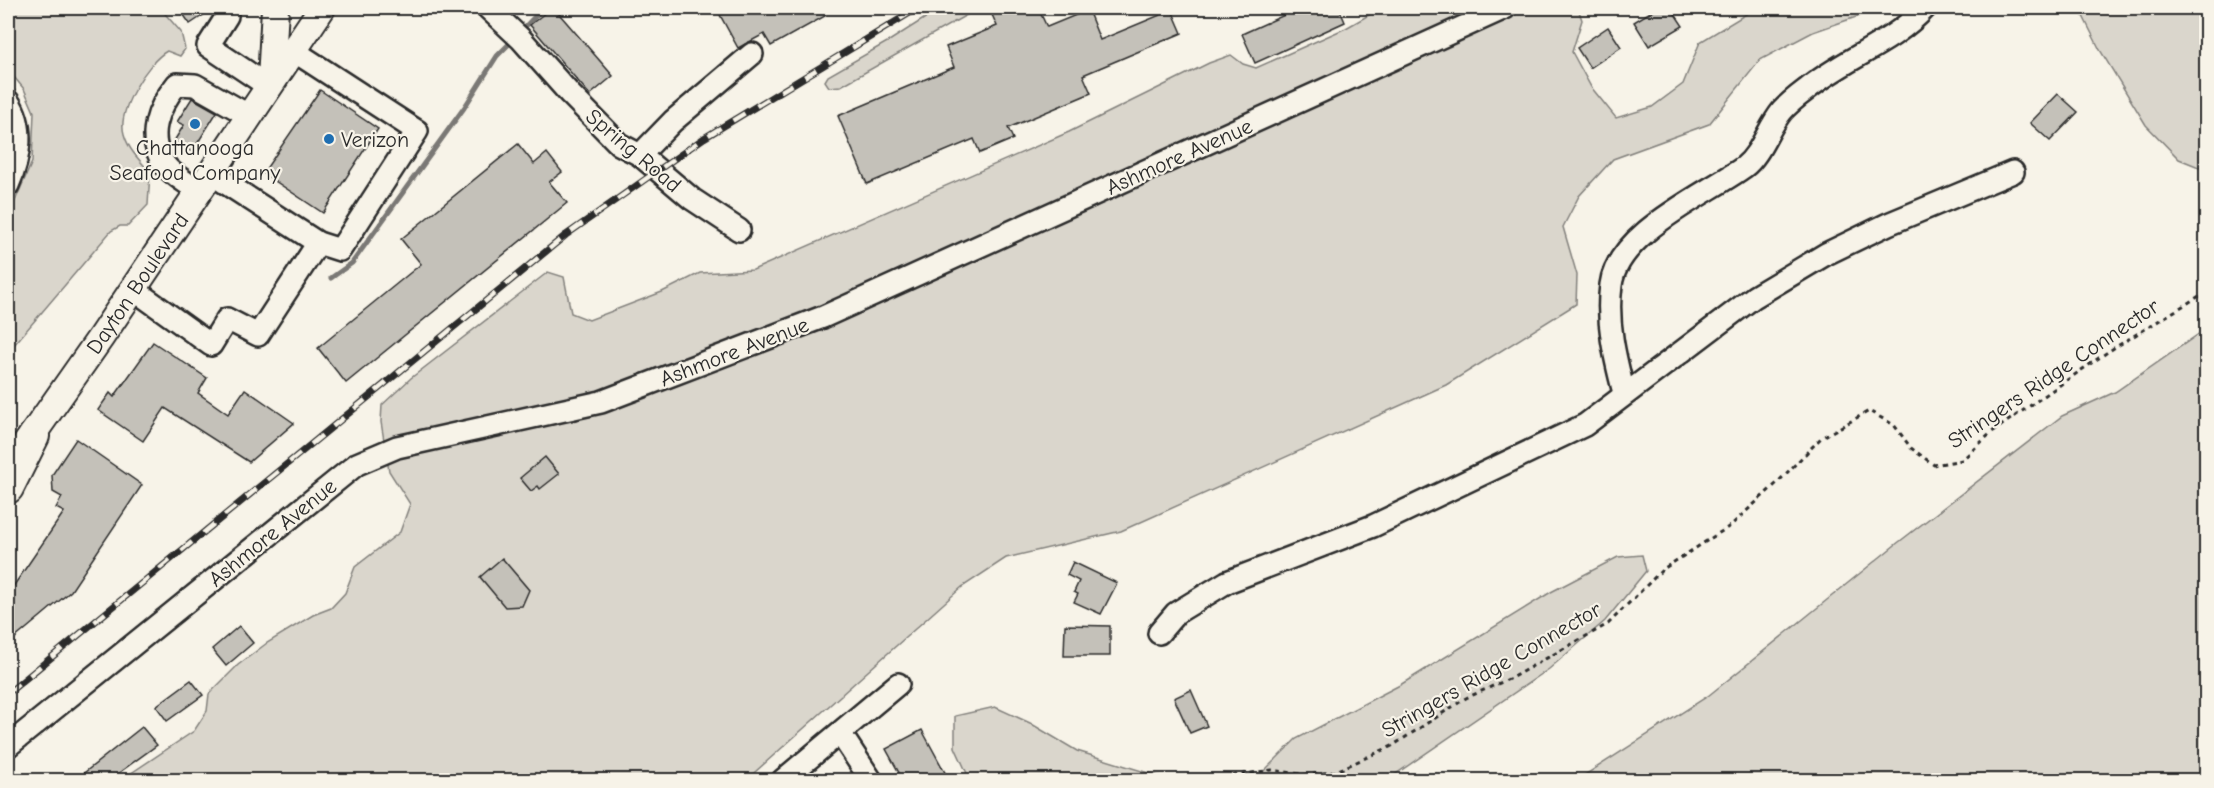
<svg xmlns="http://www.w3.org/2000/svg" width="2214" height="788" font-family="'Comic Neue',sans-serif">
  <rect width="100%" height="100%" fill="#f7f3e8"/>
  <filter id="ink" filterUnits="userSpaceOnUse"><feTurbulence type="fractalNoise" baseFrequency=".0167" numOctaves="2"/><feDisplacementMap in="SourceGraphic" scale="12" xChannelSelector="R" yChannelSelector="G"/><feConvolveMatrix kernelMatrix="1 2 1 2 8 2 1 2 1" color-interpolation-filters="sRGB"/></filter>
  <g filter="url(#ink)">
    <!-- green -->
    <g fill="#dad6cc" stroke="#82807c" stroke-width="1.5">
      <path d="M 8,8 L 160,8 L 181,32 L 185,49 L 180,56 L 167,51 C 147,62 117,111 124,134 C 128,149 140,161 150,172 L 148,205 L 128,226 L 120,226 L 111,231 L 14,345 L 8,344 L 8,217 L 32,162 L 34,112 L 24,89 L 8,70 Z"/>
      <polygon points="941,8 979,8 841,86 829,87 825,81 828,76 889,41"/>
      <polygon points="1381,8 1578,8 1582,20 1572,52 1591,87 1616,118 1652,107 1683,84 1700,42 1756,8 1882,8 1813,32 1760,60 1709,124 1613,159 1579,196 1563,227 1577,275 1576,304 1446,385 1121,531 1006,558 962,587 746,780 121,780 194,731 207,711 209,694 238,665 267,643 313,615 331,608 345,593 355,567 400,532 410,504 389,471 381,422 382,405 411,378 548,272 564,277 571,313 589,320 662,292 700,273 753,270 1069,132 1209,63 1231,55 1243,64 1256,68 1346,28"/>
      <polygon points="2079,8 2206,8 2206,170 2179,159 2146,125 2100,50"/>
      <polygon points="2206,329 2206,780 1577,780 1708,696 1895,545 2062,416 2115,392"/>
      <polygon points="1642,555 1646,571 1605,621 1549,669 1387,780 1249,780 1261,774 1296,739 1400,685 1551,592 1618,557"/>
      <polygon points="995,707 1030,723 1077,751 1171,780 970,780 955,747 955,716"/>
    </g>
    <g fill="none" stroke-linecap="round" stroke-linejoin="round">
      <!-- stream -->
      <g stroke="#7a7874" stroke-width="5">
        <polyline points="521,31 543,8"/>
        <polyline points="331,278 352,263 464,108 497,56 515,38"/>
      </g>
    </g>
    <!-- building -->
    <g fill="#c4c1b9" stroke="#2b2b2b" stroke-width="1.5">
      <polygon points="179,8 214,8 190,24"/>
      <polygon points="551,8 554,8 613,76 590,95 530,25"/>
      <polygon points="734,8 820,8 825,16 771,46 764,34 738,48 720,15"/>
      <polygon points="989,8 1038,8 1047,27 1088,10 1100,40 1172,10 1182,33 1083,75 1091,93 1008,128 1013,139 980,153 974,139 867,184 838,116 954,67 946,47 997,26"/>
      <polygon points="1300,8 1339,8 1345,22 1255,63 1242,34"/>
      <polygon points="1657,8 1671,8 1683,26 1649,46 1634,22"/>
      <polygon points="1608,27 1621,47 1590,68 1577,48"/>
      <polygon points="320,90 378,129 323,213 263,173"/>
      <polygon points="2058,94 2078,112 2050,141 2030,123"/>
      <polygon points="192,98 217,112 192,152 174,141 184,125 177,122"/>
      <polygon points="518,144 534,164 547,153 562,172 549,182 567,203 346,383 318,348 421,264 401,239"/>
      <polygon points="153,342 207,378 198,393 228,414 245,389 294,423 249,462 165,408 143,441 98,410 110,393 114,397"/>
      <polygon points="76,439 142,485 71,591 8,644 8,594 64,512 56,508 62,497 53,492 52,475"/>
      <polygon points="545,457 559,474 540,489 538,486 531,491 520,478"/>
      <polygon points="502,558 529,590 522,606 505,607 480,577"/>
      <polygon points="1073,562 1117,583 1101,614 1074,602 1078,594 1074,592 1079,581 1067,575"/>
      <polygon points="1065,625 1110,626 1110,656 1064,656"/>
      <polygon points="239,626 253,643 226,666 212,649"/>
      <polygon points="191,680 203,695 167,721 156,706"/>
      <polygon points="1191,690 1207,726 1190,733 1174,698"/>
      <polygon points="142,727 157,745 109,780 75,780"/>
      <polygon points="922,730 949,780 903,780 886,749"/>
    </g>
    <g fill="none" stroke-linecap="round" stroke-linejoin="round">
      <!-- minor casing -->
      <g stroke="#2b2b2b" stroke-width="26">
        <g id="minor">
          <polyline points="226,8 227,16 208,46 268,86"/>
          <polyline points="488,8 521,39 570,94 619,144 640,155 692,199 739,230"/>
          <path d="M 8,101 C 25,126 20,158 8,185"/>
          <polyline points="640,155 673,121 752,54"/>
          <polyline points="210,173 318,243 340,250 417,131 294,51"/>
          <path d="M 198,191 C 188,183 172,175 165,165 C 145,138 158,107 177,84 L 195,85 L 248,115"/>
          <polyline points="133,289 211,345 227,319 258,335 318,243"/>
          <path d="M 1624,393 C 1615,358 1606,322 1611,285 C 1617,233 1705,195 1744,167 C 1761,154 1768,128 1782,111 C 1789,103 1798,96 1806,90 C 1843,59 1892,44 1925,8"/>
          <polyline points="1159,633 1176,613 1227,582 1373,526 1585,425 1754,297 1826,254 1888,224 2013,172"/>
          <polyline points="840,733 871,780"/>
          <polyline points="8,746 357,464 397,447 601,402 823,317 1505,8"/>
          <polyline points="783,780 898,684"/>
        </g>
      </g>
      <!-- major casing -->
      <g stroke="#2b2b2b" stroke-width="30">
        <g id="major">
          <polyline points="271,80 275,8"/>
          <path id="s1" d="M 21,451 L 101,337 L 322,8"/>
        </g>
      </g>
      <!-- highway casing -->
      <g stroke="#2b2b2b" stroke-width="34">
        <polyline id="highway" points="8,488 34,436"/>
      </g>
      <!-- path -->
      <polyline stroke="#2b2b2b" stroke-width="3" stroke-dasharray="4.5 4.5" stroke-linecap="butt" points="1225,780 1231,776 1272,770 1307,775 1334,772 1392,746 1466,698 1511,678 1608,624 1663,569 1730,526 1776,484 1821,438 1869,411 1894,425 1911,448 1934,465 1962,460 1992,432 2109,351 2206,292"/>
      <!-- minor -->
      <use href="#minor" stroke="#f7f3e8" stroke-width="21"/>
      <!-- major -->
      <use href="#major" stroke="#f7f3e8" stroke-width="26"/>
      <!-- highway -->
      <use href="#highway" stroke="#f7f3e8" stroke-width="30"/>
      <!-- rail casing -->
      <g stroke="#2b2b2b" stroke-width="7">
        <polyline id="rail" points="8,693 566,235 704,138 918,8"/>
      </g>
      <!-- rail -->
      <use href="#rail" stroke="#f7f3e8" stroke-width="4.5" stroke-dasharray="14" stroke-linecap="butt"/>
    </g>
  </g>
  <!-- markers -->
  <g fill="#1f6fb2" stroke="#f7f3e8" stroke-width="2">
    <circle cx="195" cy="124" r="6"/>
    <circle cx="329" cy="139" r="6"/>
  </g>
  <g text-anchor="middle" stroke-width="4.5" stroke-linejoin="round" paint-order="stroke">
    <!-- poi labels -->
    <g font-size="22" fill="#2b2b2b" stroke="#f7f3e8" text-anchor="start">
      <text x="341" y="147">Verizon</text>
      <text x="195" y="155" text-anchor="middle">Chattanooga<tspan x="195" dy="25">Seafood Company</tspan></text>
    </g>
    <!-- street labels -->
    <g font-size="22" fill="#2b2b2b" stroke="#f7f3e8">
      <text transform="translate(634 150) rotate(40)" y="8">Spring Road</text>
      <text transform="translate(1179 156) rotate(-24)" y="8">Ashmore Avenue</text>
      <text dy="8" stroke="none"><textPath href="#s1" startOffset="204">Dayton Boulevard</textPath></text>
      <text transform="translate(734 351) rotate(-21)" y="8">Ashmore Avenue</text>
      <text transform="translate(2053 373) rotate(-34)" y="8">Stringers Ridge Connector</text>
      <text transform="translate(272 532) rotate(-39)" y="8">Ashmore Avenue</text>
      <text transform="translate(1491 669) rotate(-30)" y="8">Stringers Ridge Connector</text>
    </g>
  </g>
  <!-- margin -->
  <rect width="2214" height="788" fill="none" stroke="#f7f3e8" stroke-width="30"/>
  <rect x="15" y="15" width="2184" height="758" fill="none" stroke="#2b2b2b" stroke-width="2" filter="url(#ink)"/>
</svg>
